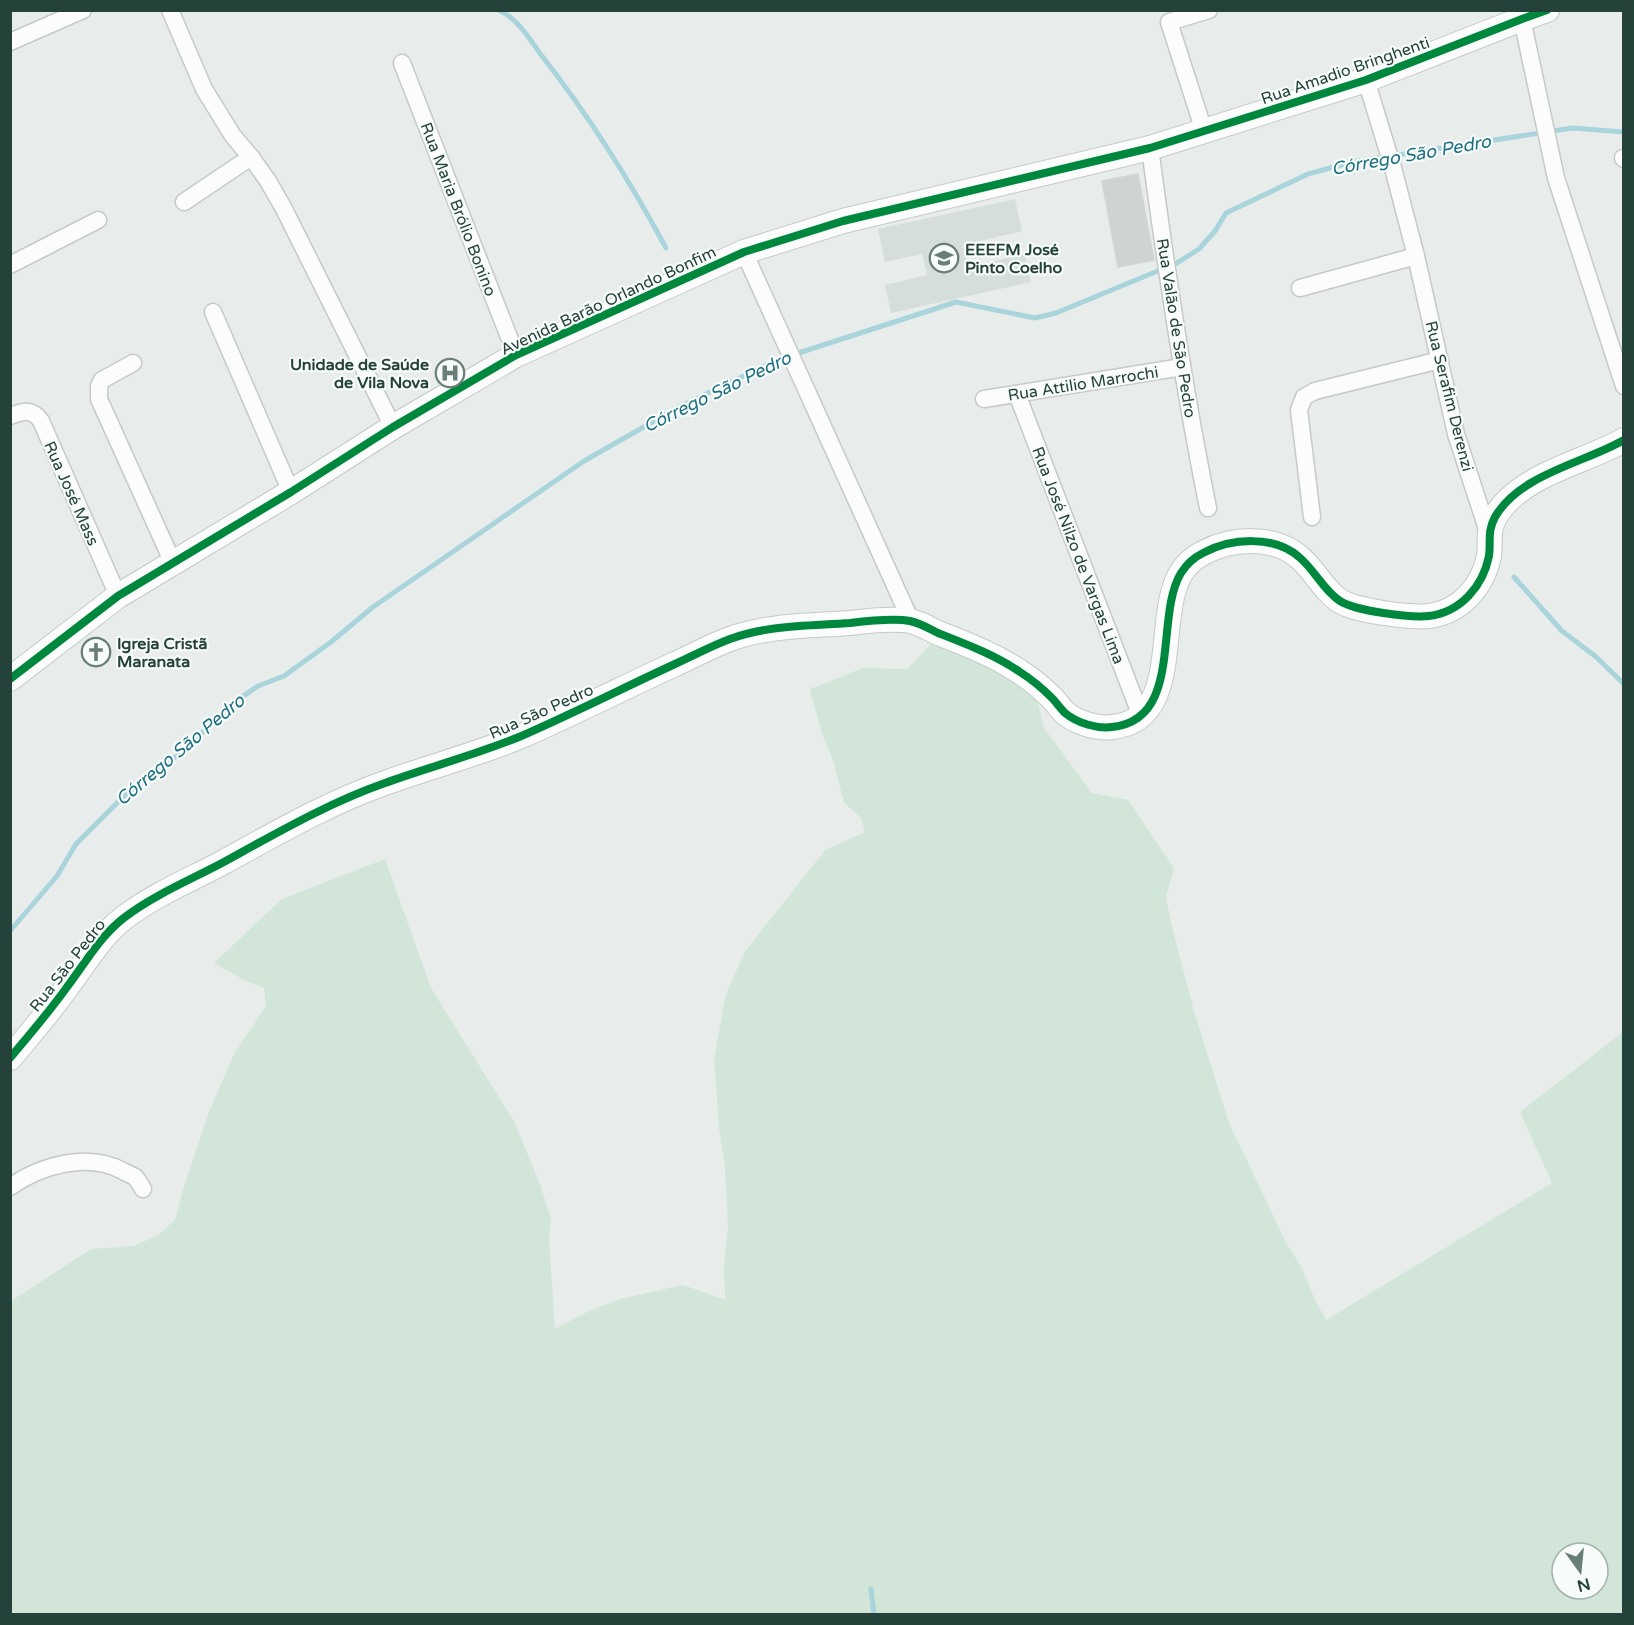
<svg xmlns="http://www.w3.org/2000/svg" width="1634" height="1625" font-family="'Varela Round',sans-serif">
  <rect width="100%" height="100%" fill="#e8edeb"/>
  <!-- built -->
  <polygon fill="#d6dedb" points="1015,199 1022,231 963,245 968,267 1025,254 1031,282 891,313 885,285 927,275 922,254 885,262 878,229"/>
  <!-- green -->
  <path fill="#d1e6d8" fill-rule="evenodd" d="M 939,636 L 1034,687 L 1044,728 L 1092,793 L 1128,800 L 1174,868 L 1166,897 L 1171,923 L 1194,1011 L 1230,1126 L 1246,1158 L 1285,1241 L 1302,1268 L 1315,1300 L 1326,1320 L 1552,1183 L 1520,1112 L 1623,1032 L 1623,1614 L 11,1614 L 11,1301 L 91,1249 L 133,1246 L 157,1236 L 175,1220 L 181,1196 L 209,1112 L 234,1054 L 266,1006 L 264,988 L 244,980 L 214,963 L 282,899 L 385,859 L 431,988 L 515,1123 L 541,1187 L 551,1219 L 549,1240 L 555,1329 L 587,1312 L 620,1299 L 683,1285 L 725,1300 L 724,1266 L 728,1226 L 725,1168 L 719,1128 L 714,1060 L 725,997 L 744,953 L 825,850 L 865,832 L 861,818 L 844,803 L 834,763 L 821,731 L 810,689 L 863,668 L 907,669 ZM 1562,1553 L 1598,1553 L 1598,1589 L 1562,1589 Z"/>
  <g fill="none" stroke-linecap="round" stroke-linejoin="round">
    <!-- stream -->
    <g stroke="#a9d4db" stroke-width="5">
      <path d="M 498,10 C 518,18 530,40 542,56 C 589,116 630,181 666,248"/>
      <polyline points="1514,577 1562,631 1595,656 1624,684"/>
      <polyline points="10,931 57,876 76,844 123,797 182,752 233,703 258,686 284,676 331,642 373,607 584,461 677,408 777,360 956,302 1035,318 1056,313 1177,263 1199,249 1215,231 1226,213 1308,174 1352,162 1572,128 1624,132"/>
      <polyline points="871,1589 874,1614"/>
    </g>
  </g>
  <!-- building -->
  <polygon fill="#cfd4d2" stroke="#d1d6d4" stroke-width="1.5" points="1138,174 1154,260 1118,267 1102,181"/>
  <g fill="none" stroke-linecap="round" stroke-linejoin="round">
    <!-- street casing -->
    <g stroke="#c5cac8" stroke-width="19">
      <g id="street">
        <polyline points="170,10 204,89 233,136 251,157 268,181 284,209 393,427"/>
        <polyline points="1522,19 1556,178 1624,386"/>
        <polyline points="10,42 83,10"/>
        <polyline points="402,63 516,355"/>
        <polyline points="1366,80 1393,168 1416,256 1456,434 1489,535"/>
        <polyline points="1204,131 1169,22 1209,10"/>
        <path d="M 1150,148 C 1166,269 1184,389 1208,508"/>
        <polyline points="1623,158 1624,159"/>
        <polyline points="184,202 251,157"/>
        <polyline points="744,252 911,621"/>
        <polyline points="10,265 98,220"/>
        <polyline points="1300,288 1416,256"/>
        <polyline points="213,312 291,492"/>
        <polyline points="133,363 102,380 99,386 99,399 173,563"/>
        <polyline points="1017,394 1141,716"/>
        <polyline points="984,399 1182,367"/>
        <path d="M 10,416 C 23,411 32,408 41,421 L 118,596"/>
        <polyline points="1312,517 1299,410 1304,397 1315,391 1440,360"/>
        <path d="M 10,1187 C 41,1165 88,1152 123,1171 C 126,1173 132,1175 135,1177 C 138,1180 141,1186 143,1189"/>
      </g>
    </g>
    <!-- secondary casing -->
    <g stroke="#c3cbc8" stroke-width="26">
      <g id="secondary">
        <polyline points="10,679 118,596 291,492 393,427 516,355 744,252 843,221 1150,148 1366,80 1522,19 1547,10"/>
        <path d="M 10,1058 C 30,1034 50,1011 67,987 C 86,962 100,936 125,917 C 154,895 190,880 222,863 C 275,834 328,803 385,783 C 429,767 475,755 519,737 C 572,714 623,688 675,664 C 693,656 711,646 730,639 C 768,625 810,626 850,623 C 866,621 895,618 910,621 C 920,623 930,629 938,633 C 966,644 995,655 1020,672 C 1031,679 1042,688 1052,698 C 1056,702 1060,708 1065,713 C 1077,723 1097,729 1112,727 C 1184,720 1154,617 1181,573 C 1186,565 1195,557 1203,553 C 1231,538 1274,535 1299,557 C 1314,569 1324,591 1340,601 C 1356,611 1410,618 1429,616 C 1461,612 1483,586 1489,556 C 1491,541 1487,532 1495,517 C 1520,474 1584,463 1624,440"/>
      </g>
    </g>
    <!-- street -->
    <use href="#street" stroke="#fcfcfc" stroke-width="16"/>
    <!-- secondary -->
    <use href="#secondary" stroke="#fcfcfc" stroke-width="24"/>
    <!-- cycleway casing -->
    <g stroke="#f7fbf9" stroke-width="11">
      <g id="cycleway">
        <polyline points="10,679 118,596 291,492 393,427 516,355 744,252 843,221 1150,148 1366,80 1522,19 1547,10"/>
        <path d="M 10,1058 C 30,1034 50,1011 67,987 C 86,962 100,936 125,917 C 154,895 190,880 222,863 C 275,834 328,803 385,783 C 429,767 475,755 519,737 C 572,714 623,688 675,664 C 693,656 711,646 730,639 C 768,625 810,626 850,623 C 866,621 895,618 910,621 C 920,623 930,629 938,633 C 966,644 995,655 1020,672 C 1031,679 1042,688 1052,698 C 1056,702 1060,708 1065,713 C 1077,723 1097,729 1112,727 C 1184,720 1154,617 1181,573 C 1186,565 1195,557 1203,553 C 1231,538 1274,535 1299,557 C 1314,569 1324,591 1340,601 C 1356,611 1410,618 1429,616 C 1461,612 1483,586 1489,556 C 1491,541 1487,532 1495,517 C 1520,474 1584,463 1624,440"/>
      </g>
    </g>
    <!-- cycleway -->
    <use href="#cycleway" stroke="#00873e" stroke-width="8"/>
  </g>
  <!-- icons -->
  <defs>
    <g id="school-ring" transform="scale(1.5)"><circle r="9.5" fill="#f7fbf9" stroke="#697e78" stroke-width="1.5"/><path d="M0-5L7-2L0 1L-7-2ZM-4 1L0 2.5L4 1V4Q0 6-4 4Z" fill="#697e78"/></g>
    <g id="hospital-ring" transform="scale(1.5)"><circle r="9.5" fill="#f7fbf9" stroke="#697e78" stroke-width="1.5"/><path d="M-5-5h3v3.5h4V-5h3V5h-3V1.5h-4V5h-3Z" fill="#697e78"/></g>
    <g id="church-ring" transform="scale(1.5)"><circle r="9.5" fill="#f7fbf9" stroke="#697e78" stroke-width="1.5"/><path d="M-1.2-6h2.4v3.5h3.3v2.4h-3.3V6h-2.4V-.1h-3.3v-2.4h3.3Z" fill="#697e78"/></g>
  </defs>
  <g fill-rule="evenodd">
    <use href="#school-ring" x="944" y="258"/>
    <use href="#hospital-ring" x="450" y="373"/>
    <use href="#church-ring" x="96" y="652"/>
  </g>
  <g text-anchor="middle" stroke-width="4.5" stroke-linejoin="round" paint-order="stroke">
    <!-- street labels -->
    <g font-size="16" fill="#24423a" stroke="#f7fbf9">
      <text transform="translate(1345 70) rotate(-19)" y="6">Rua Amadio Bringhenti</text>
      <text transform="translate(459 209) rotate(69)" y="6">Rua Maria Brólio Bonino</text>
      <text transform="translate(608 300) rotate(-25)" y="6">Avenida Barão Orlando Bonfim</text>
      <text transform="translate(1177 328) rotate(81)" y="6">Rua Valão de São Pedro</text>
      <text transform="translate(1083 383) rotate(-9)" y="6">Rua Attilio Marrochi</text>
      <text transform="translate(1450 396) rotate(76)" y="6">Rua Serafim Derenzi</text>
      <text transform="translate(72 493) rotate(66)" y="6">Rua José Mass</text>
      <text transform="translate(1079 555) rotate(69)" y="6">Rua José Nilzo de Vargas Lima</text>
      <text transform="translate(541 711) rotate(-24)" y="6">Rua São Pedro</text>
      <text transform="translate(67 965) rotate(-52)" y="6">Rua São Pedro</text>
    </g>
    <!-- poi labels -->
    <g font-size="16" font-weight="bold" fill="#24423a" stroke="#f7fbf9" text-anchor="start">
      <text x="965" y="255">EEEFM José<tspan x="965" dy="18">Pinto Coelho</tspan></text>
      <text x="429" y="370" text-anchor="end">Unidade de Saúde<tspan x="429" dy="18">de Vila Nova</tspan></text>
      <text x="117" y="649">Igreja Cristã<tspan x="117" dy="18">Maranata</tspan></text>
    </g>
    <!-- water labels -->
    <g font-size="18" font-style="italic" fill="#1c6f80" stroke="#f7fbf9">
      <text transform="translate(1411 155) rotate(-10)" y="6">Córrego São Pedro</text>
      <text transform="translate(717 392) rotate(-26)" y="6">Córrego São Pedro</text>
      <text transform="translate(180 750) rotate(-40)" y="6">Córrego São Pedro</text>
    </g>
  </g>
  <!-- border -->
  <rect width="1634" height="1625" fill="none" stroke="#24423a" stroke-width="24"/>
  <!-- north arrow -->
  <g transform="translate(1580 1571) rotate(165)"><circle r="28" fill="#f7fbf9" stroke="#a3b1ad" stroke-width="1.5"/>
  <path d="M0-4.5L10 22L0 15L-10 22Z" fill="#697e78"/>
  <text y="-9" font-size="16" font-weight="bold" text-anchor="middle" fill="#24423a">N</text>
  </g>
</svg>
